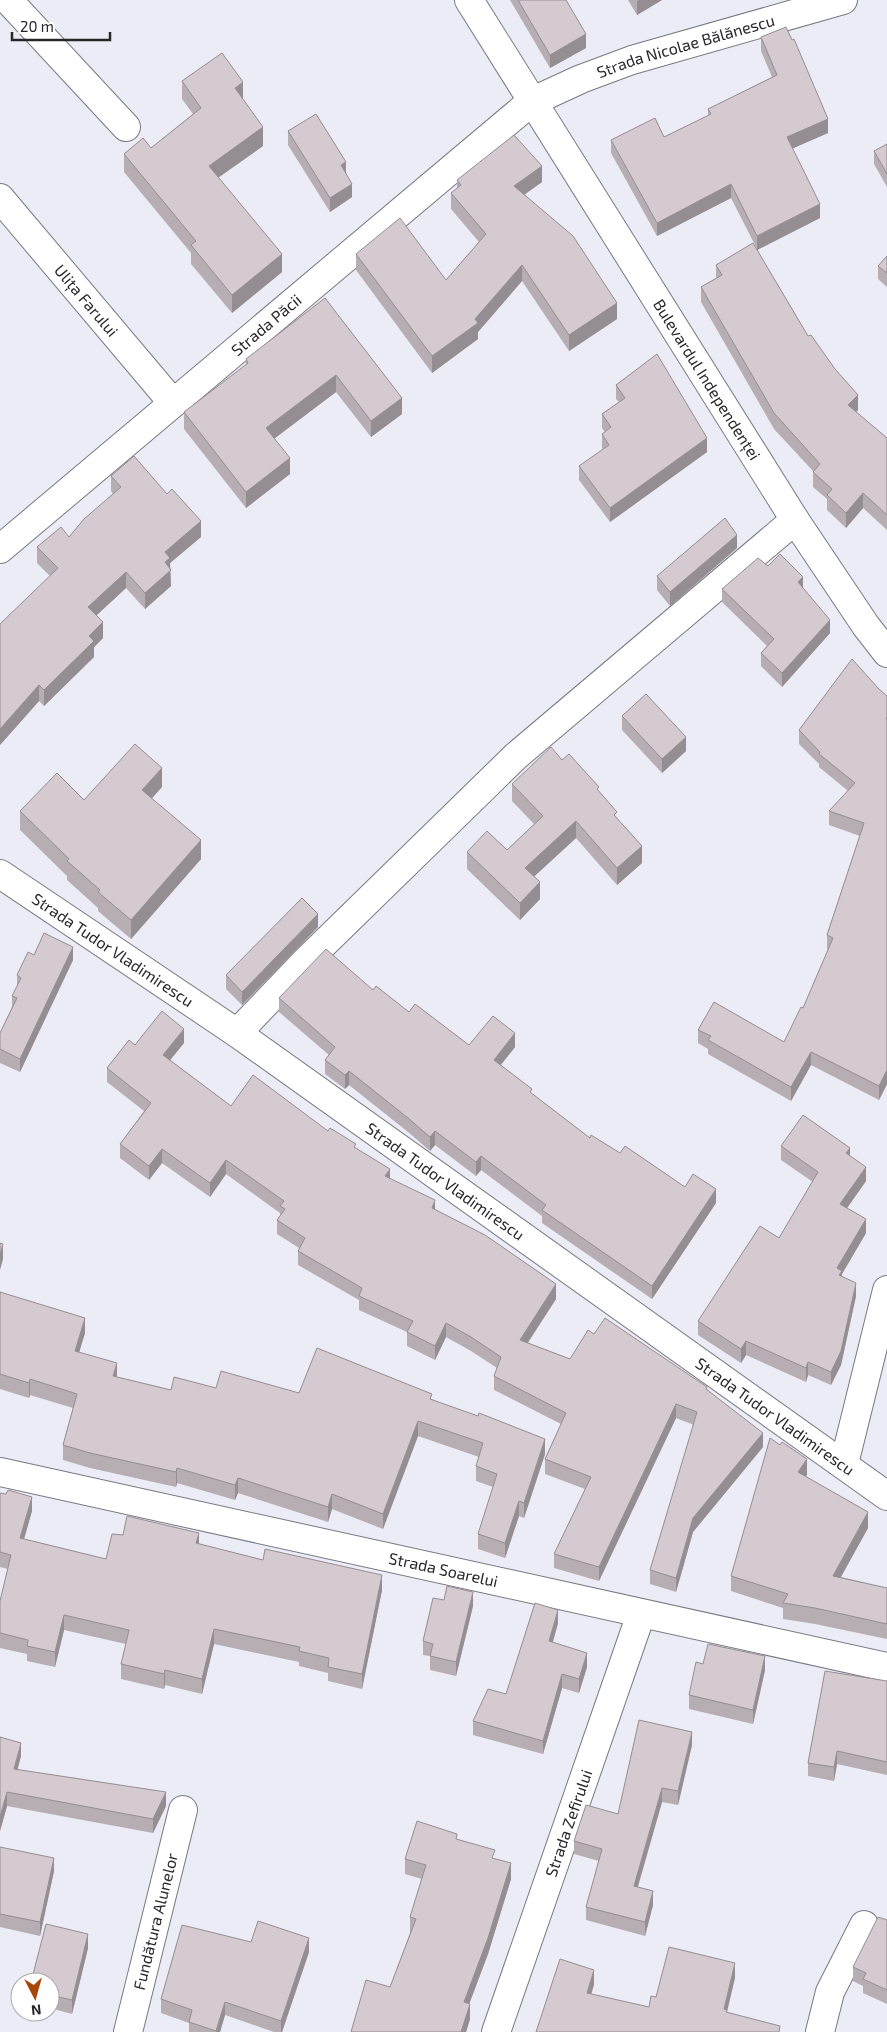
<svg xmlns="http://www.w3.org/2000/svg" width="887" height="2032" font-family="'Exo 2',sans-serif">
  <rect width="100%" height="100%" fill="#ececf7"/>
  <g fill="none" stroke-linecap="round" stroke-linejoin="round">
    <!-- street casing -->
    <g stroke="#797983" stroke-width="30">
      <g id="street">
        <polyline points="8,0 126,127"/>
        <path id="s1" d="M 0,198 L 173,403"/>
        <path id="s2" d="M 0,549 L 531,102 L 581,79 L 632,60 L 843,0"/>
        <path id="s3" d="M 0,874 L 237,1033 L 887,1496"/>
        <polyline points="237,1033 306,961 516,756 795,520"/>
        <polyline points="844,1464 887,1290"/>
        <path id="s4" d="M 0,1472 L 887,1667"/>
        <path id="s5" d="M 128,2032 L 183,1810"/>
        <path id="s6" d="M 496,2032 L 641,1614"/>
        <polyline points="820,2032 830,1992 864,1925"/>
      </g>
    </g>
    <!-- secondary casing -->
    <g stroke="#797983" stroke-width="30">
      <g id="secondary">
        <path id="s7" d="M 469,0 L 795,520 L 866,626 L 887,653"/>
      </g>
    </g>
    <!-- street -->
    <use href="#street" stroke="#fff" stroke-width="28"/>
    <!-- secondary -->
    <use href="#secondary" stroke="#fff" stroke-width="28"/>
  </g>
  <!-- wall -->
  <g fill="#b6aeb3">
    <polygon points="510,0 566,0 586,48 550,68"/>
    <polygon points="628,0 662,0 637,15"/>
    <polygon points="761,37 828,133 792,148 820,218 757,250 808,336 858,410 856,412 887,438 887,530 863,508 846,528 827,510 827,499 813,487 813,471 774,429 701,302 701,287 716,278 716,265 757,249 731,198 657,236 611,153 611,140 664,137 708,116 708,109 772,77 761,51"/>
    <polygon points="182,81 243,99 263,146 218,178 282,272 232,313 191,264 191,253 124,172 124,154 151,148 193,114 182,99"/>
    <polygon points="288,131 346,173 352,197 330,212 288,145"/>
    <polygon points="887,144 887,187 874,164 874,151"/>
    <polygon points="457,180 542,182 525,194 617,319 569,351 522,281 478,332 478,339 432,373 356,270 356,254 446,280 479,242 451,209 451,193 457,188"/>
    <polygon points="887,256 887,287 878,279 878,266"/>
    <polygon points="325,298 402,414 371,437 336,392 274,438 290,474 246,508 184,429 184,412 246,365 246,359"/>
    <polygon points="616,385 707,452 610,522 579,480 579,466 603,450 602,448 602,434 605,432 602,428 602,414 619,402 616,399"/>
    <polygon points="111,476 201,537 170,563 171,586 145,609 126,588 97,615 103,638 94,647 94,657 44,706 39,701 0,745 50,576 37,563 37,547 69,537 113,494 111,491"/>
    <polygon points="737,548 670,606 657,590 657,576"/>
    <polygon points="768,566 803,588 830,633 782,687 761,666 761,653 767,646 722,602 722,589"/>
    <polygon points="879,689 887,696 887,1084 879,1100 811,1065 791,1101 708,1054 708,1049 698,1043 698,1030 784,1042 803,1008 828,950 827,949 827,935 860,836 829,825 829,811 848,791 819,767 819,764 799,744 799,730"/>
    <polygon points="622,716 686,751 662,773 622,730"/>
    <polygon points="562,760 599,792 617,819 642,863 617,885 576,838 534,876 540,899 520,920 467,869 467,852 507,850 534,824 512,801 512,784"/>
    <polygon points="162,787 152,798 201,859 131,939 98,911 98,908 67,880 67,876 20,830 20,811"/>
    <polygon points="318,927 242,1005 226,989 226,975"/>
    <polygon points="34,955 73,960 20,1072 0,1063 0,1033 12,1007 12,996 17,987 17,975"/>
    <polygon points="373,990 409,1012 469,1045 515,1047 501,1065 532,1094 590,1138 716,1203 652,1299 542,1223 542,1216 481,1170 476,1176 435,1145 430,1151 408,1132 349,1085 345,1089 325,1074 325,1060 329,1055 279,1012 279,998"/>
    <polygon points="184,1043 170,1060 231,1106 328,1131 356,1148 390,1178 435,1210 556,1299 528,1343 570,1359 594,1334 707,1389 763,1447 693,1532 676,1592 650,1584 650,1570 694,1425 676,1418 599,1581 554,1568 554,1554 585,1489 545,1474 545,1459 561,1424 494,1390 494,1376 497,1368 471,1351 446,1337 435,1360 407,1346 407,1332 359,1310 359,1300 298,1265 298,1251 299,1248 277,1234 277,1220 280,1216 280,1213 226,1174 210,1197 162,1163 149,1180 120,1158 120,1144 144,1111 107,1082 107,1068 135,1045"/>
    <polygon points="781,1146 850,1156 866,1181 847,1208 866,1233 842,1274 842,1276 856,1296 841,1365 831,1385 808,1375 806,1382 746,1355 741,1363 698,1335 698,1321 779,1238 813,1182 781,1160"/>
    <polygon points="0,1292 85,1333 79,1352 117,1377 171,1390 216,1388 299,1393 432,1399 545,1454 524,1518 519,1516 505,1558 478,1549 478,1534 493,1487 476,1481 476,1466 479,1457 418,1436 383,1529 332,1509 328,1522 238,1493 235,1500 177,1483 176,1487 90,1468 63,1460 63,1445 73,1408 30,1395 29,1398 0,1389"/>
    <polygon points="807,1475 806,1476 868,1528 841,1577 887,1588 887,1639 815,1624 783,1619 783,1608 731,1591 731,1576"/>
    <polygon points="0,1493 32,1511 24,1539 106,1559 199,1544 382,1590 362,1689 328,1681 328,1673 299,1666 299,1662 214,1644 202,1694 165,1685 164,1689 121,1679 121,1664 126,1644 64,1630 55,1667 27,1661 27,1654 0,1648 0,1601 8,1569 0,1567"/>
    <polygon points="444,1600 473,1606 456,1676 430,1670 430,1656 423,1655 423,1641"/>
    <polygon points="558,1623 553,1642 587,1667 579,1693 562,1688 543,1754 473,1735 473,1721 506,1694"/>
    <polygon points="703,1664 765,1670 753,1724 689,1709 689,1695"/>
    <polygon points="887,1681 887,1775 837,1764 834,1781 808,1776 808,1763"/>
    <polygon points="0,1737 21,1756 17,1770 166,1806 153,1833 7,1806 0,1831"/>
    <polygon points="692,1745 678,1805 662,1802 638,1887 653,1905 645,1936 586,1920 586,1907 599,1861 574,1854 574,1841 618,1814"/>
    <polygon points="457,1840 495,1859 511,1879 488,1954 469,2003 470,2019 466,2032 351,2032 390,1987 410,1933 410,1917 422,1879 405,1874 405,1859"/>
    <polygon points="0,1847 54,1871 40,1936 0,1927"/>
    <polygon points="887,1920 887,2004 863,1993 863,1986 853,1981 853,1967"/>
    <polygon points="251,1942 309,1952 282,2032 274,2032 225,2015 220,2032 189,2032 189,2023 161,2013 161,1999"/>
    <polygon points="88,1948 72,2014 50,2008 50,1982"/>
  </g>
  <!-- shaded-wall -->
  <g fill="#948d92">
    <polygon points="639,0 662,0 637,15 637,1"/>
    <polygon points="586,34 586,48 550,68 550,55"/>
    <polygon points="243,82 243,100 235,88"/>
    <polygon points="828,119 828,133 787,151 787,137"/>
    <polygon points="263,127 263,146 209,184 209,166"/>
    <polygon points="346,162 346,176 341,165"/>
    <polygon points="542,166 542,182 514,202 514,186"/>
    <polygon points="352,184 352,197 330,212 330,198"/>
    <polygon points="731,184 731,198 657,236 657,223"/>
    <polygon points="820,204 820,218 757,250 757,236"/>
    <polygon points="282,254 282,272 232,313 232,295"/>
    <polygon points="522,265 522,281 478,332 478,339 432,373 432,356 475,319"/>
    <polygon points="617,303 617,319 569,351 569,335"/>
    <polygon points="336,375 336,392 266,445 266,428"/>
    <polygon points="858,395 858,410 848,420 848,405"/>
    <polygon points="402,398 402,414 371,437 371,421"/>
    <polygon points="707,438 707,452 610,522 610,508"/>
    <polygon points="290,458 290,474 246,508 246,492"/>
    <polygon points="863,493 863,508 846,528 846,513"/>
    <polygon points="201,521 201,537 170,563 171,586 145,609 145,593 165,552"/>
    <polygon points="737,535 737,548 670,606 670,592"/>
    <polygon points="126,572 126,588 88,623 88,607"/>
    <polygon points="803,577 803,591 798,582"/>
    <polygon points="830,620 830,633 782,687 782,673"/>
    <polygon points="103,622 103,638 94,647 94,657 44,706 44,690 89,636"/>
    <polygon points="39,685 39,701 0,745 0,729"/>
    <polygon points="686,737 686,751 662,773 662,759"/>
    <polygon points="162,768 162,787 142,809 142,790"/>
    <polygon points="576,821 576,838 525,885 525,868"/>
    <polygon points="201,840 201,859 131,939 131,920"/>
    <polygon points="642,846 642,863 617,885 617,868"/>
    <polygon points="540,882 540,899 520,920 520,903"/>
    <polygon points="318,914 318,927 242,1005 242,992"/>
    <polygon points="73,947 73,960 20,1072 20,1059"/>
    <polygon points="184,1029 184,1043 163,1069 163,1055"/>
    <polygon points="515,1033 515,1047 494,1073 494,1060"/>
    <polygon points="811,1052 811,1065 791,1101 791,1087"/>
    <polygon points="887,1070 887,1084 879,1100 879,1086"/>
    <polygon points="349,1071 349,1085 345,1089 345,1075"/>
    <polygon points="435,1131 435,1145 430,1151 430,1137"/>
    <polygon points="850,1148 850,1162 846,1153"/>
    <polygon points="162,1149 162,1163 149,1180 149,1166"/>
    <polygon points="481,1156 481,1170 476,1176 476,1162"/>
    <polygon points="226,1160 226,1174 210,1197 210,1183"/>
    <polygon points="866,1167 866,1181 840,1218 840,1204"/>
    <polygon points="390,1169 390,1183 385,1176"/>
    <polygon points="716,1189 716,1203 652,1299 652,1286"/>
    <polygon points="435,1200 435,1215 432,1208"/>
    <polygon points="866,1219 866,1233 842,1274 842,1284 837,1268"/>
    <polygon points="3,1244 3,1259 0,1270 0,1255"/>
    <polygon points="856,1283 856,1296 841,1365 831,1385 831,1372"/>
    <polygon points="556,1284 556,1299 520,1354 520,1340"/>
    <polygon points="85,1318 85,1333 75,1366 75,1351"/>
    <polygon points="446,1323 446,1337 435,1360 435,1346"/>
    <polygon points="746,1341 746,1355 741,1363 741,1349"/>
    <polygon points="808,1362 808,1375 806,1382 806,1368"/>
    <polygon points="117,1363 117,1379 113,1376"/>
    <polygon points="30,1379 30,1395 29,1398 29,1383"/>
    <polygon points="676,1404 676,1418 599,1581 599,1567"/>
    <polygon points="418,1421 418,1436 383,1529 383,1514"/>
    <polygon points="763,1433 763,1447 693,1532 676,1592 676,1578 693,1518"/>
    <polygon points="545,1439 545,1454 524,1518 524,1503"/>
    <polygon points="807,1459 807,1475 798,1487 798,1472"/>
    <polygon points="177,1468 177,1483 176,1487 176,1472"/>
    <polygon points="238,1478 238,1493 235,1500 235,1485"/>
    <polygon points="332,1494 332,1509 328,1522 328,1507"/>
    <polygon points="32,1497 32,1511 20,1553 20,1538"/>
    <polygon points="519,1501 519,1516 505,1558 505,1543"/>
    <polygon points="868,1512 868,1528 833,1591 833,1576"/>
    <polygon points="199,1533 199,1548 196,1543"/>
    <polygon points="382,1575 382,1590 362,1689 362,1674"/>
    <polygon points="473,1592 473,1606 456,1676 456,1662"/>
    <polygon points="558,1610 558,1623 549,1655 549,1641"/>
    <polygon points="64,1615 64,1630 55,1667 55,1652"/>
    <polygon points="214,1629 214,1644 202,1694 202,1679"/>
    <polygon points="587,1653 587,1667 579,1693 579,1679"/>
    <polygon points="765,1656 765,1670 753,1724 753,1710"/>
    <polygon points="165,1670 165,1685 164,1689 164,1674"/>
    <polygon points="562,1674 562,1688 543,1754 543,1741"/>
    <polygon points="692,1732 692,1745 678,1805 678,1791"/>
    <polygon points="21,1743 21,1756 14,1783 14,1769"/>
    <polygon points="837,1751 837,1764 834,1781 834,1767"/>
    <polygon points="662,1788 662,1802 634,1899 634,1886"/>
    <polygon points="7,1792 7,1806 0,1831 0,1817"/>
    <polygon points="166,1792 166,1806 153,1833 153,1819"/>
    <polygon points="54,1858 54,1871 40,1936 40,1922"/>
    <polygon points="511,1863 511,1879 488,1954 464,2018 464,2002"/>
    <polygon points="653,1891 653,1905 645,1936 645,1922"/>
    <polygon points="88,1934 88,1948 72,2014 72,2000"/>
    <polygon points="309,1938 309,1952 282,2032 281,2032 281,2021"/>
    <polygon points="735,1963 735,1978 727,2012 727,2025 724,2009"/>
    <polygon points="594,1970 594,1985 587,2008 587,1993"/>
    <polygon points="225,2002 225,2015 220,2032 216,2032"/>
    <polygon points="470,2004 470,2019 466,2032 461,2032"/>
  </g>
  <!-- building -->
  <g fill="#d4cad0" stroke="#948d92">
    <polygon points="518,0 566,0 586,34 550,55"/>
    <polygon points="786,27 792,40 794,39 828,119 787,137 820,204 757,236 731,184 657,223 611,140 655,118 664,137 711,114 708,109 777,75 761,37"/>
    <polygon points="222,53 243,82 235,88 263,127 209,166 282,254 232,295 191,245 196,241 124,154 143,138 151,148 201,108 182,81"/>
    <polygon points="316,114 346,162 341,165 352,184 330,198 288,131"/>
    <polygon points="514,135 542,166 514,186 573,236 617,303 569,335 522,265 475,319 478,323 432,356 356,254 400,218 446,280 486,234 451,193 461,185 457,180"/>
    <polygon points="887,144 887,174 874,151"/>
    <polygon points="753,243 808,336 811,335 835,369 858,395 848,405 887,438 887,515 863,493 846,513 827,495 832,489 813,472 820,464 774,413 701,287 722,275 716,265"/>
    <polygon points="887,256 887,273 878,266"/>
    <polygon points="325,298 402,398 371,421 336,375 266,428 290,458 246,492 184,412 248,363 246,359"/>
    <polygon points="657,354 707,438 610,508 579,466 609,445 602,434 611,427 602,414 625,398 616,385"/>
    <polygon points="134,456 167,494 172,489 201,521 165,552 170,558 165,562 171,570 145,593 126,572 88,607 103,622 89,636 94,641 44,690 39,685 0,729 0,624 58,568 37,547 61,527 69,537 84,519 121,487 111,476"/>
    <polygon points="725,518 737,535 670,592 657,576"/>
    <polygon points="780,554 803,577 798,582 830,620 782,673 761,653 774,639 722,589 758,558 768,566"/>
    <polygon points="852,659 879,689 887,696 887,717 886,718 887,720 887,1070 879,1086 811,1052 791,1087 708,1040 711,1036 698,1030 714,1002 784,1042 801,1007 803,1008 833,938 827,935 864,823 829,811 855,783 819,754 820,752 799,730"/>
    <polygon points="646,694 686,737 662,759 622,716"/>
    <polygon points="135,744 162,768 142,790 201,840 131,920 98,892 100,890 67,861 69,859 20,811 57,773 84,800"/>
    <polygon points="551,747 562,760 569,754 599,787 597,789 617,812 614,815 642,846 617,868 576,821 525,868 540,882 520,903 467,852 487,831 507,850 543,816 512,784"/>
    <polygon points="302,898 318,914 242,992 226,975"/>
    <polygon points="44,933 73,947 20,1059 0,1049 0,1033 17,998 12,996 21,978 17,975 28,952 34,955"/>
    <polygon points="326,949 373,990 376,986 409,1012 415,1004 469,1045 493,1016 515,1033 494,1060 532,1089 530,1092 590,1138 591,1135 620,1153 625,1146 685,1187 693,1174 716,1189 652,1286 542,1210 546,1205 481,1156 476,1162 435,1131 430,1137 408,1118 349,1071 345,1075 325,1060 335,1047 279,998"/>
    <polygon points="162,1011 184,1029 163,1055 231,1106 253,1075 328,1131 330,1128 356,1144 354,1147 390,1169 385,1176 435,1200 432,1208 485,1235 556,1284 520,1340 570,1359 588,1330 594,1334 605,1318 707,1387 706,1389 763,1433 693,1518 676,1578 650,1570 697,1412 676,1404 599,1567 554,1554 591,1477 545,1459 566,1413 494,1376 501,1357 471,1337 446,1323 435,1346 407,1332 413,1321 359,1296 362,1288 298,1251 305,1238 277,1220 285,1209 280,1206 284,1201 226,1160 210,1183 162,1149 149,1166 120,1144 151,1103 107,1068 129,1040 135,1045"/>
    <polygon points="803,1115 850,1148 846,1153 866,1167 840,1204 866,1219 837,1268 842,1271 839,1275 856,1283 841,1351 831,1372 808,1362 806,1368 746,1341 741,1349 698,1321 760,1226 779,1238 818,1172 781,1146"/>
    <polygon points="0,1243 3,1244 0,1255"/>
    <polygon points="0,1292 85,1318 75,1351 117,1363 113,1376 171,1390 174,1377 216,1388 221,1371 299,1393 317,1348 432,1394 430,1399 478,1416 479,1413 545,1439 524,1503 519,1501 505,1543 478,1534 497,1474 476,1466 483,1443 418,1421 383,1514 332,1494 328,1507 238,1478 235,1485 177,1468 176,1472 90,1453 63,1445 77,1394 30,1379 29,1383 0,1374"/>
    <polygon points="770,1438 780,1445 782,1442 807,1459 798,1472 868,1512 833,1576 887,1588 887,1624 815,1608 783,1603 788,1594 731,1576"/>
    <polygon points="8,1490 32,1497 20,1538 106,1559 112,1534 123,1535 127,1516 199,1533 196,1543 263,1560 265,1549 382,1575 362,1674 328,1667 329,1658 299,1651 300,1647 214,1629 202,1679 165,1670 164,1674 121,1664 129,1630 64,1615 55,1652 27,1646 28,1640 0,1633 0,1601 11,1555 0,1552 0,1493 6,1494"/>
    <polygon points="447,1586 473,1592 456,1662 430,1656 433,1644 423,1641 433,1598 444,1600"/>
    <polygon points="535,1603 558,1610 549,1641 587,1653 579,1679 562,1674 543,1741 473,1721 488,1689 506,1694"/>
    <polygon points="708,1644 765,1656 753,1710 689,1695 696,1662 703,1664"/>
    <polygon points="825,1671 887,1681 887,1762 837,1751 834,1767 808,1763"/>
    <polygon points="639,1720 692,1732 678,1791 662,1788 634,1886 653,1891 645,1922 586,1907 602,1849 574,1841 586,1805 618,1814"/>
    <polygon points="0,1737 21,1743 14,1769 166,1792 153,1819 7,1792 0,1817"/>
    <polygon points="417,1821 457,1834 456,1839 495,1850 492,1858 511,1863 488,1938 464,2002 470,2004 461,2032 351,2032 366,1980 390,1987 416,1919 410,1917 426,1865 405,1859"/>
    <polygon points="0,1847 54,1858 40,1922 0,1914"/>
    <polygon points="878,1917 887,1920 887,1990 863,1979 866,1973 853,1967"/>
    <polygon points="258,1921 309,1938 281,2021 225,2002 216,2031 189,2022 192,2010 161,1999 182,1925 251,1942"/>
    <polygon points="46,1924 88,1934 72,2000 50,1995 50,1982 31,1982"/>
    <polygon points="669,1947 735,1963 724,2009 727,2010 726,2012 780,2026 779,2032 536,2032 560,1959 594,1970 587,1993 649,2007 651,1996 656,1997"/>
  </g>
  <g text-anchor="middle" stroke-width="5" stroke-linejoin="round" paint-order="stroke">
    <!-- street labels -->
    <g font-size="16" fill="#27272b" stroke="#fff">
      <text dy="6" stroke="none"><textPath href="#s2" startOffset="859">Strada Nicolae Bălănescu</textPath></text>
      <text dy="6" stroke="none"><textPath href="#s1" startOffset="134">Ulița Farului</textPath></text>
      <text dy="6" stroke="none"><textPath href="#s2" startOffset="348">Strada Păcii</textPath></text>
      <text dy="6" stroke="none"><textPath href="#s7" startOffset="448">Bulevardul Independenței</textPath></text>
      <text dy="6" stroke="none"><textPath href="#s3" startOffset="136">Strada Tudor Vladimirescu</textPath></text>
      <text dy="6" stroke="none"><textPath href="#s3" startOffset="541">Strada Tudor Vladimirescu</textPath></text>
      <text dy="6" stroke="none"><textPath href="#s3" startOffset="946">Strada Tudor Vladimirescu</textPath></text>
      <text dy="6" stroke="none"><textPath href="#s4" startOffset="454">Strada Soarelui</textPath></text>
      <text dy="6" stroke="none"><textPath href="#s6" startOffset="221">Strada Zefirului</textPath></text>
      <text dy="6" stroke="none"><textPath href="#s5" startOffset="114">Fundătura Alunelor</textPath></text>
    </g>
  </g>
  <!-- north arrow -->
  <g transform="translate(35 1997) rotate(174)"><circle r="24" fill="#ffffff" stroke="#a9a9aa"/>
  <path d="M0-4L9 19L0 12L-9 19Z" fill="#a84609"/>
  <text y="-8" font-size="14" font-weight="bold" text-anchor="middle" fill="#27272b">N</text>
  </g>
  <!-- scale -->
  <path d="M12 32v8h98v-8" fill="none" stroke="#27272b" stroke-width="2.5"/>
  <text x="20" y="32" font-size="15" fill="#27272b" stroke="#ffffff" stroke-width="4" paint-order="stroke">20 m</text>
</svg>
